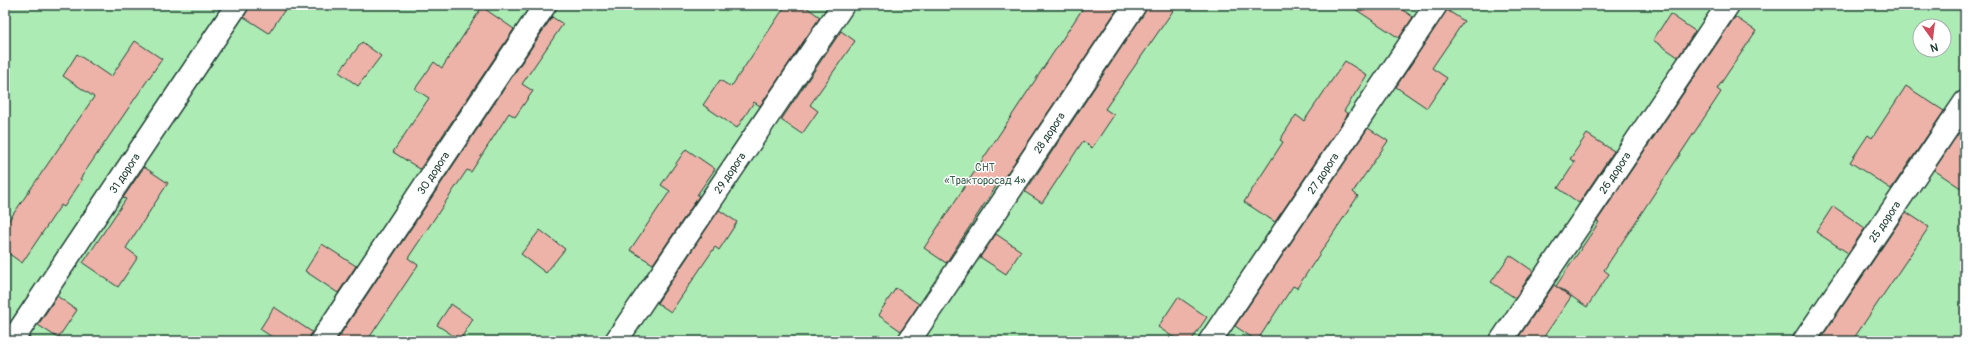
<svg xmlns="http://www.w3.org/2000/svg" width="1970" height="346" font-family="Pangolin,sans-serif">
  <rect width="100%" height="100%" fill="#fff"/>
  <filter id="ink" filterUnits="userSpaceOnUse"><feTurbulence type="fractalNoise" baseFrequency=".025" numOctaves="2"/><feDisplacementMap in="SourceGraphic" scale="8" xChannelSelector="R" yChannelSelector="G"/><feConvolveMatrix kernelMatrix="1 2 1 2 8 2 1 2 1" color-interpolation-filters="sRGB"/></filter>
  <g filter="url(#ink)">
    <!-- green -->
    <path fill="#acecb4" stroke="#669474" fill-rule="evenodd" d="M 5,5 L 1965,5 L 1965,341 L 5,341 ZM 1920,26 L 1944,26 L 1944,50 L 1920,50 Z"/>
    <!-- building -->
    <g fill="#edb3a9" stroke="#1f3d34">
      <polygon points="249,5 288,5 269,33 244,17"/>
      <polygon points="786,5 803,5 820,17 760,106 754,102 737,128 703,105 720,80 731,87"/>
      <polygon points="1085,5 1120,5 1004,178 1002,177 946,263 924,248"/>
      <polygon points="1147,5 1177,5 1105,109 1114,115 1092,148 1083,141 1042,203 1025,192 1145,12"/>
      <polygon points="1349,5 1396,5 1413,17 1399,38"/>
      <polygon points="482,7 514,29 420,169 393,152 429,98 415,89 434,62 442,68"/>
      <polygon points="1447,10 1464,21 1432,68 1447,78 1427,108 1396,87"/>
      <polygon points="1670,14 1695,31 1678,57 1653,40"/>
      <polygon points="552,17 563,24 522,84 533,91 515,117 509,113 471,172 467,170 408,258 418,265 367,341 336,341"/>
      <polygon points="1735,17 1756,31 1717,89 1721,92 1604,270 1609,274 1587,307 1556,286 1599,222 1597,221"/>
      <polygon points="841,31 855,41 810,105 818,111 802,134 781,120"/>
      <polygon points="135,41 162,59 80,179 82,180 64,207 61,205 22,263 5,251 5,226 94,97 63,76 77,54 111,77"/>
      <polygon points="362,42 381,56 358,86 339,72"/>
      <polygon points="1345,61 1367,75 1344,111 1348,114 1275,222 1244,202 1283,142 1280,140 1296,115 1304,121"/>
      <polygon points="1906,86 1944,111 1891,189 1850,162 1868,135 1872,138"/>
      <polygon points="1964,125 1965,126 1965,191 1934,170"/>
      <polygon points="1368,128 1388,141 1353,192 1358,196 1297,288 1293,286 1257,341 1235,326"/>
      <polygon points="1587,134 1614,151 1579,203 1558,188 1575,162 1570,159"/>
      <polygon points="686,149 715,169 697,195 699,196 653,264 630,250 670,191 661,185"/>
      <polygon points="144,167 168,183 126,248 138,257 118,287 83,263 126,199 123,198"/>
      <polygon points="1833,206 1865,228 1848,253 1816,232"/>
      <polygon points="719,210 737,222 719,250 715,247 671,312 657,303"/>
      <polygon points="1906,212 1929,227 1852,341 1819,341"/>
      <polygon points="540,230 565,249 546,273 521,254"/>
      <polygon points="996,234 1021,251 1006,274 980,257"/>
      <polygon points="322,244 356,266 338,293 305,271"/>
      <polygon points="1510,255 1533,271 1515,298 1491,282"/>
      <polygon points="1554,285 1571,297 1541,341 1516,341"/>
      <polygon points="896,288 919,304 901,331 878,315"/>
      <polygon points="57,296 77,310 58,338 38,325"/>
      <polygon points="1178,297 1207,317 1191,341 1179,341 1158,327"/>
      <polygon points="451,304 473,319 460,340 437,325"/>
      <polygon points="274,307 312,332 309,341 278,341 260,329"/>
    </g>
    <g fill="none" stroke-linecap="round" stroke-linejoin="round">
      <!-- minor casing -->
      <g stroke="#1f3d34" stroke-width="25">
        <g id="minor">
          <path id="s1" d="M 12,341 L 237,5"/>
          <path id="s2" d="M 321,341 L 545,5"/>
          <path id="s3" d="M 616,341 L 843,5"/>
          <path id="s4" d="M 909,341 L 1135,5"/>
          <path id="s5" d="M 1210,341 L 1436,5"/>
          <path id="s6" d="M 1501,341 L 1728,5"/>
          <path id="s7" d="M 1804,341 L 1965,102"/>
        </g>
      </g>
      <!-- minor -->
      <use href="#minor" stroke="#fff" stroke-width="22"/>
    </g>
  </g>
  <g text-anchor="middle" stroke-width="3" stroke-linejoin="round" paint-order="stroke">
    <!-- street labels -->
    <g font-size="11" fill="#1f3d34" stroke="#fff">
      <text dy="4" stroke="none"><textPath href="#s4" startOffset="251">28 дорога</textPath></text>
      <text dy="4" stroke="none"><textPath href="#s1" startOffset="202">31 дорога</textPath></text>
      <text dy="4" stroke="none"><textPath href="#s2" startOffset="202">30 дорога</textPath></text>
      <text dy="4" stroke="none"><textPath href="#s3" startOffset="203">29 дорога</textPath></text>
      <text dy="4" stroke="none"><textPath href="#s5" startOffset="202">27 дорога</textPath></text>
      <text dy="4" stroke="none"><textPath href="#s6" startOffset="203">26 дорога</textPath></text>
      <text dy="4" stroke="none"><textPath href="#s7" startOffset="144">25 дорога</textPath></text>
    </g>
    <!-- park labels -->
    <g font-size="11" fill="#3b604e" stroke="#fff">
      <text x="985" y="171">СНТ<tspan x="985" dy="13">«Тракторосад 4»</tspan></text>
    </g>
  </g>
  <!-- margin -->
  <rect width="1970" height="346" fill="none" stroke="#fff" stroke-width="20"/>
  <rect x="10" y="10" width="1950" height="326" fill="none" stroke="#1f3d34" stroke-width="1.5" filter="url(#ink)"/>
  <!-- north arrow -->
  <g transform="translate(1932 38) rotate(166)"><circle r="19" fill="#ffffff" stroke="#a5b1ae"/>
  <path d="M0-3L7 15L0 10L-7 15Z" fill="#d1495b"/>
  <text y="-6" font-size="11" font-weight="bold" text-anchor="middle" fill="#1f3d34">N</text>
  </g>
</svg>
